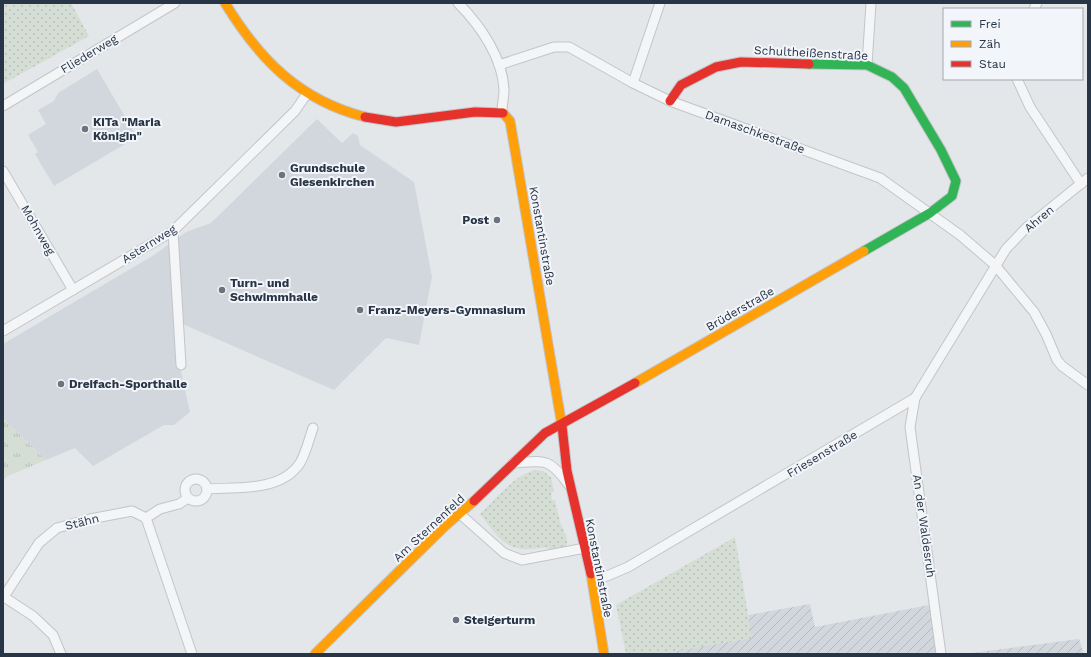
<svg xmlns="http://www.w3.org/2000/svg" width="1091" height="657" font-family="'Work Sans',sans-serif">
  <defs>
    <pattern id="industrial-furrows" width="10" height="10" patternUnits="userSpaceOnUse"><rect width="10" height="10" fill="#d1d7dd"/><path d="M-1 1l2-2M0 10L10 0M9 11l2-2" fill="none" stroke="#b3b9bf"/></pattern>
    <pattern id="grass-tufts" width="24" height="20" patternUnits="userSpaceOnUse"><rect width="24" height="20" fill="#d5ded4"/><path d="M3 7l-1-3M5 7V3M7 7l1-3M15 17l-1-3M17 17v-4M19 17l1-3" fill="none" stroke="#b7bfb7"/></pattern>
    <pattern id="park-dots" width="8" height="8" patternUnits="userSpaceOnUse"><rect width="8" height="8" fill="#d5ded4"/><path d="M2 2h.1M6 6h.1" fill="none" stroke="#b7bfb7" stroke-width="1.8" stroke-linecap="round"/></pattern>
  </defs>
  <rect width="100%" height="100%" fill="#e4e7ea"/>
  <!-- built -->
  <g fill="#d1d7dd">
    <polygon points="97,69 137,137 54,186 35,154 38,152 28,135 46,124 38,110 54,101 58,93"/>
    <polygon points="317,119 342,143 353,133 358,136 360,145 414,182 432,277 419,345 386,338 334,390 178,322 178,358 190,412 174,425 164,425 93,466 75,448 46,460 3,418 3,344 154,255 186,232 211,223"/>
  </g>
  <!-- industrial -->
  <g fill="url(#industrial-furrows)">
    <polygon points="810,604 815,627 929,605 937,654 658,654 751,638 748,615"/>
    <polygon points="1079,639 1084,654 963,654"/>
  </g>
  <!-- grass -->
  <polygon fill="url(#grass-tufts)" points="3,418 46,460 8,476 3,480"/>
  <!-- park -->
  <g fill="url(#park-dots)">
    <polygon points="3,3 71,3 89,36 3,84"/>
    <path d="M 535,470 L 543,471 L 551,477 L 554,492 L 551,492 L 552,500 L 555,500 L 560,522 L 567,538 L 567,545 L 564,548 L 551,552 L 547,547 C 508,554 503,544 480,514 C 496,499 513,476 535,470 Z"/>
    <polygon points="735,537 752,638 658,654 626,654 616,605"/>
  </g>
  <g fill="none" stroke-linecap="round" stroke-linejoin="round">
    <!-- street casing -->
    <g stroke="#c2c5c8" stroke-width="11">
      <g id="street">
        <path d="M 458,3 C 480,25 503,58 504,90 C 504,97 502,104 502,112"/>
        <polyline points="1034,9 1037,3"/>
        <polyline points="499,65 554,47 569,47 633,83 670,101 880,178 960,235 995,265 1034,312 1046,334 1057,360 1062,366 1088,385"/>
        <polyline points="867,65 871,3"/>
        <polyline points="1017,79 1030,107 1081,184"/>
        <polyline points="633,83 660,3"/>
        <polyline points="3,106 175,3"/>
        <polyline points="3,171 73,290"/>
        <polyline points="173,231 181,365"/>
        <polyline points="3,331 173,231 295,111 306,95"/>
        <polyline points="915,398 910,427 941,654"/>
        <path d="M 513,463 C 544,461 549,457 568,484"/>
        <circle cx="196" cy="490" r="11"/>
        <path d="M 207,489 C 237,487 281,492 300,463 C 306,453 309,439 313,428"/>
        <polyline points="460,514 504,553 522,560 585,548"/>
        <polyline points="146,518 160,509 179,504 188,498"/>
        <polyline points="592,579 607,576 628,567 915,398 1006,249 1026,228 1088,178"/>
        <polyline points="4,597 33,616 53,635 61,654"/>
        <polyline points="3,598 39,543 57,528 90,519 132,511 146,518 192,654"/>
      </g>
    </g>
    <!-- fast casing -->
    <g stroke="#c2c5c8" stroke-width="11">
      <polyline id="fast" points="809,64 867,65 892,77 904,88 941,150 956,181 952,196 930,213 864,251"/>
    </g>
    <!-- slow casing -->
    <g stroke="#c2c5c8" stroke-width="11">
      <g id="slow">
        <path d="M 225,3 C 260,60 299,100 365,117"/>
        <polyline points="503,113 510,121 562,426"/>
        <polyline points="635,383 864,251"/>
        <polyline points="591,574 604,654"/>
        <polyline points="315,654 445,526 474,501"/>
      </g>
    </g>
    <!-- jam casing -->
    <g stroke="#c2c5c8" stroke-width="11">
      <g id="jam">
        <polyline points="670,101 681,85 716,67 741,62 809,64"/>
        <polyline points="365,117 396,122 475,112 503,113"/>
        <polyline points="562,426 567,471 591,574"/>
        <polyline points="474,501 545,433 635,383"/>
      </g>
    </g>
    <!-- street -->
    <use href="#street" stroke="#f3f5f6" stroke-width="9"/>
    <!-- fast -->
    <use href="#fast" stroke="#30b455" stroke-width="9"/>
    <!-- slow -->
    <use href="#slow" stroke="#ff9f0a" stroke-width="9"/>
    <!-- jam -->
    <use href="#jam" stroke="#e5322d" stroke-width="9"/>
  </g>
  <!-- markers -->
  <g fill="#6a737f" stroke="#f2f5f9" stroke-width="1.5">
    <circle cx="85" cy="129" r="4"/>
    <circle cx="282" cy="175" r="4"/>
    <circle cx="497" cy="220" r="4"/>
    <circle cx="222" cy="290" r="4"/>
    <circle cx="360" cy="310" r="4"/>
    <circle cx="61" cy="384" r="4"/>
    <circle cx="456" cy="620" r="4"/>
  </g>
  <g text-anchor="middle" stroke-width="4" stroke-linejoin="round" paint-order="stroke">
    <!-- street labels -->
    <g font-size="12" fill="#283546" stroke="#f2f5f9">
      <text transform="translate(811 53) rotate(3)" y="4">Schultheißenstraße</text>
      <text transform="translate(89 54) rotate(-31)" y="4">Fliederweg</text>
      <text transform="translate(755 132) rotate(20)" y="4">Damaschkestraße</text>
      <text transform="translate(1039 219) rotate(-40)" y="4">Ahren</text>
      <text transform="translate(38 230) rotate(60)" y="4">Mohnweg</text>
      <text transform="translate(542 236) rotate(80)" y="4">Konstantinstraße</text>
      <text transform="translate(149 244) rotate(-32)" y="4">Asternweg</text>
      <text transform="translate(740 309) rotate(-30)" y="4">Brüderstraße</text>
      <text transform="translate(822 454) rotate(-31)" y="4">Friesenstraße</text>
      <text transform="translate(82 522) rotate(-14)" y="4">Stähn</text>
      <text transform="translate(924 526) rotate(82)" y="4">An der Waldesruh</text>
      <text transform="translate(429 528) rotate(-43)" y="4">Am Sternenfeld</text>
      <text transform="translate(599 568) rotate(79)" y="4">Konstantinstraße</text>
    </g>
    <!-- poi labels -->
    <g font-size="12" font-weight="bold" fill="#283546" stroke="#f2f5f9" text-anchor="start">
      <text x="93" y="126">KiTa "Maria<tspan x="93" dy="14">Königin"</tspan></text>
      <text x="290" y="172">Grundschule<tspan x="290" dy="14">Giesenkirchen</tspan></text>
      <text x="489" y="224" text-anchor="end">Post</text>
      <text x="230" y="287">Turn- und<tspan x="230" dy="14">Schwimmhalle</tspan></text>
      <text x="368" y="314">Franz-Meyers-Gymnasium</text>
      <text x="69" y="388">Dreifach-Sporthalle</text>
      <text x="464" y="624">Steigerturm</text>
    </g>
  </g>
  <!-- border -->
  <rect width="1091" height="657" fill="none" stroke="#283546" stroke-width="8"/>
  <!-- legend -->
  <rect x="943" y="8" width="140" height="72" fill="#f2f5f9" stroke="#a1a8b1"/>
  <rect x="951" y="21" width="20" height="6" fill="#30b455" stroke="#a1a8b1"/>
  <text x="979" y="28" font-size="12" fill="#283546">Frei</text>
  <rect x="951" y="41" width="20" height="6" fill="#ff9f0a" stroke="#a1a8b1"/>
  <text x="979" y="48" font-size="12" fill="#283546">Zäh</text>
  <rect x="951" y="61" width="20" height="6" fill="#e5322d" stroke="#a1a8b1"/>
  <text x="979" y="68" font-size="12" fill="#283546">Stau</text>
</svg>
